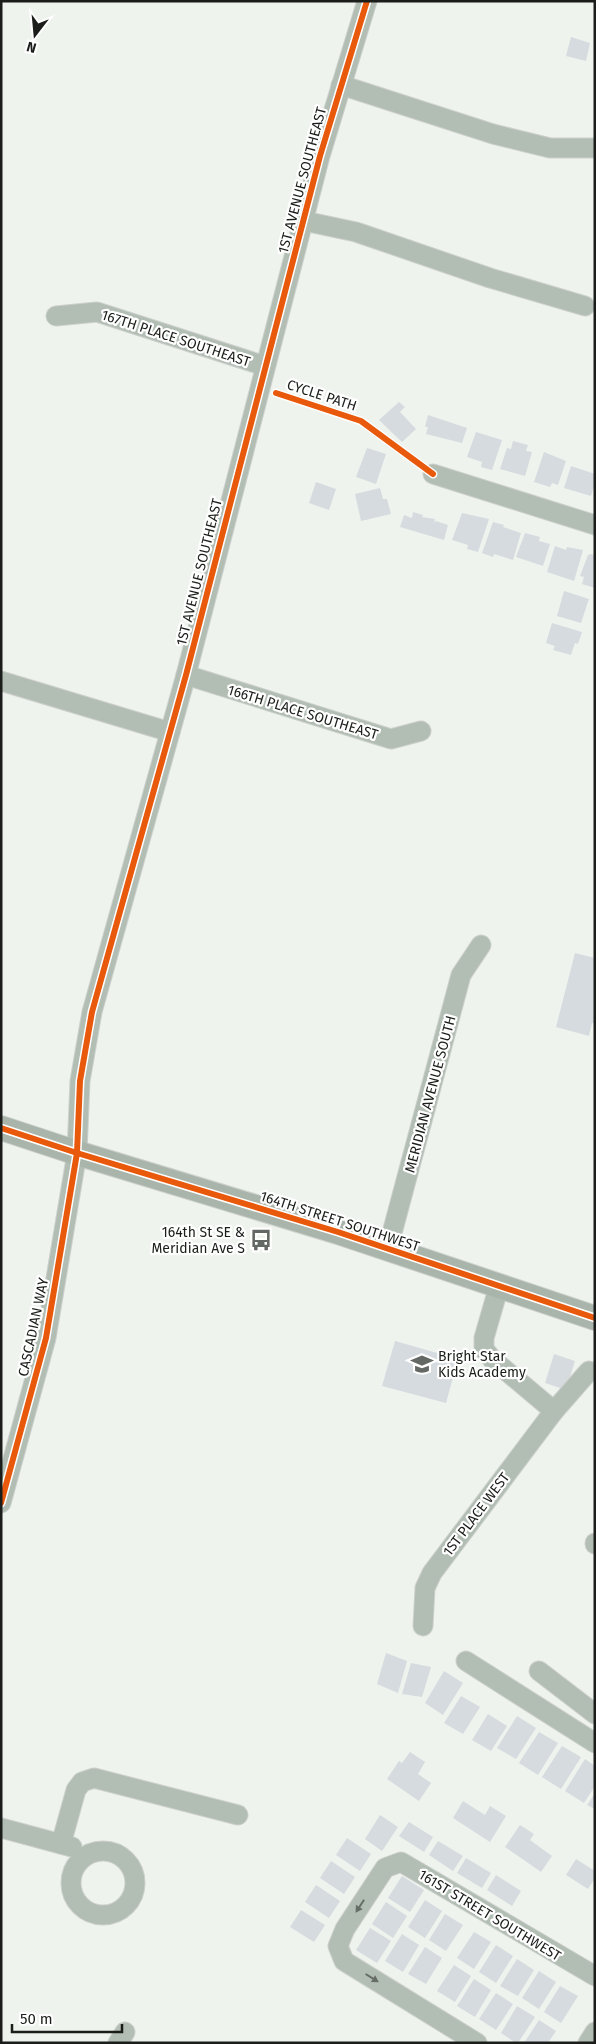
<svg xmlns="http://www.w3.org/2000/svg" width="596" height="2044" font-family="'Fira Sans',sans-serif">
  <rect width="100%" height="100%" fill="#eef3ee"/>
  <!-- building -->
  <g fill="#d6dbdf">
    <polygon points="571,37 590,43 586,61 566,56"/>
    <polygon points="399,402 405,407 400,412 416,429 402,442 379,420"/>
    <polygon points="428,415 467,428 462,443 426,434 428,427 425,427"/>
    <polygon points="476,432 502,440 492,470 481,467 482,462 467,457"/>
    <polygon points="513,441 528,445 526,451 532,452 525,476 500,469 507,448 511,449"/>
    <polygon points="367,448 386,454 376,484 356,477"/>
    <polygon points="544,452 566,461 558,485 552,483 550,487 534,482"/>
    <polygon points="571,466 595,474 595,483 591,496 564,488"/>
    <polygon points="316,482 336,489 329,510 309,503"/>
    <polygon points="380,488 383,499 387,499 391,514 361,521 355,494"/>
    <polygon points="413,512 423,515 422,517 435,519 434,523 436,521 448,525 444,540 400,527 404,515 412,518"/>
    <polygon points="462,513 489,519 478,552 467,549 468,545 452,540"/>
    <polygon points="493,522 504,525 503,527 521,533 513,560 494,554 493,557 482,553"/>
    <polygon points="525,533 540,537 539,541 550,544 543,566 516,557"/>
    <polygon points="555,546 566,550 567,547 583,550 574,581 547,572"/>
    <polygon points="591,554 595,555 595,588 582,584 584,577 580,576 588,555"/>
    <polygon points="564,591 589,599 581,623 557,616"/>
    <polygon points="552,623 582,632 578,644 575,643 571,655 553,650 555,646 546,643"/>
    <polygon points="575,953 595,958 595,1024 592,1023 589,1036 556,1027"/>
    <polygon points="395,1341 458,1359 446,1403 382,1386"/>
    <polygon points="554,1354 575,1361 566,1390 545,1383"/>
    <polygon points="386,1653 407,1661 398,1693 377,1684"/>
    <polygon points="411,1663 431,1667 422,1697 402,1694"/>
    <polygon points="444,1671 463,1683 443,1715 425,1703"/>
    <polygon points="461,1696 480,1707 463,1734 444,1723"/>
    <polygon points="488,1714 507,1726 491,1751 472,1740"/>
    <polygon points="517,1716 536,1728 516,1759 497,1748"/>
    <polygon points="539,1732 558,1743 538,1775 519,1763"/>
    <polygon points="562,1746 581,1757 561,1789 542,1777"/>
    <polygon points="410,1752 425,1762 418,1774 431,1783 419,1801 387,1779 399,1761 402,1763"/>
    <polygon points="585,1759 595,1766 595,1786 584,1803 565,1791"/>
    <polygon points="595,1793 595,1809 587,1805"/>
    <polygon points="463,1801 485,1815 490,1806 506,1816 490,1842 453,1818"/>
    <polygon points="380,1815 398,1827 382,1851 365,1839"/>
    <polygon points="409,1822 433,1837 424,1852 399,1836"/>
    <polygon points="520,1825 534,1834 530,1840 552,1856 541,1872 505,1847"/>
    <polygon points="347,1838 371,1854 360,1871 336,1855"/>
    <polygon points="438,1841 463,1856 453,1871 429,1855"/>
    <polygon points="466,1858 491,1873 482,1888 457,1873"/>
    <polygon points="576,1859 595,1871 595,1878 588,1889 566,1875"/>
    <polygon points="331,1861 355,1877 344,1894 320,1878"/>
    <polygon points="496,1875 521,1891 512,1906 487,1890"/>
    <polygon points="402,1876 424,1890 410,1912 388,1898"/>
    <polygon points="316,1885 340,1901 329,1918 305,1902"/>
    <polygon points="425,1900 442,1911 425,1938 408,1927"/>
    <polygon points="386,1902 407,1916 393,1938 372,1924"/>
    <polygon points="301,1910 325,1925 314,1942 290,1927"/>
    <polygon points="445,1914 463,1925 446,1951 429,1940"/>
    <polygon points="370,1928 391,1941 377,1963 356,1950"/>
    <polygon points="474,1932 491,1942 474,1969 457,1958"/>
    <polygon points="402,1934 419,1945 403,1972 385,1961"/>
    <polygon points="496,1945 513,1956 496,1983 479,1972"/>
    <polygon points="425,1947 442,1958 426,1984 408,1974"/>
    <polygon points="517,1959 534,1970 518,1996 500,1986"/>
    <polygon points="454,1965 471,1976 455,2002 437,1991"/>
    <polygon points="539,1971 556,1982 539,2009 522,1998"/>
    <polygon points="474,1979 491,1990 475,2017 457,2006"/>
    <polygon points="560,1986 578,1996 561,2023 544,2012"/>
    <polygon points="496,1993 513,2004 496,2030 479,2019"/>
    <polygon points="517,2006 535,2017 518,2043 516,2043 501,2033"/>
    <polygon points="539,2020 556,2031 548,2043 524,2043"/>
  </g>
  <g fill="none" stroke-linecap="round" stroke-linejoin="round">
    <!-- minor casing -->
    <g stroke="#cdd0cd" stroke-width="21">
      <g id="minor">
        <polyline points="341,85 493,134 550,148 595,148"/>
        <polyline points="304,221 356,232 490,278 585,306"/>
        <polyline points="56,316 97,312 265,366"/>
        <polyline points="433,474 595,525"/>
        <polyline points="186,675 391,739 421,731"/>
        <polyline points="1,681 170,732"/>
        <polyline points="388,1248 461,975 481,945"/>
        <polyline points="554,1411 589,1371"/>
        <polyline points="1,1503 46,1338 77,1153 80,1081 92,1012 186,675 320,156 367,1"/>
        <polyline points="595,1543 595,1544"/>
        <polyline points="423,1626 425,1588 432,1573 554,1411 492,1359 484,1349 484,1338 499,1286"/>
        <polyline points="466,1661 595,1743"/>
        <polyline points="539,1671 595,1714"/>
        <polyline points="1,1828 72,1847"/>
        <polyline points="61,1844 76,1790 82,1782 94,1778 238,1815"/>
        <circle cx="103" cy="1883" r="32"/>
        <polyline points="118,2043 125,2032"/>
        <polyline points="477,2043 344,1961 338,1946 345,1929 385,1868 401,1862 595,1976"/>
        <polyline points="588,2043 595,2032"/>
      </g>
    </g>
    <!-- major casing -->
    <g stroke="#cdd0cd" stroke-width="26">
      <polyline id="major" points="1,1128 77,1153 338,1232 595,1318"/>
    </g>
    <!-- minor -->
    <use href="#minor" stroke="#b2bdb3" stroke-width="19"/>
    <!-- major -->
    <use href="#major" stroke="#a9b5aa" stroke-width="24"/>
    <!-- cycleway casing -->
    <g stroke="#fff" stroke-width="9">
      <g id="cycleway">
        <polyline points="276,393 361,421 433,474"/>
        <polyline points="1,1128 77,1153 338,1232 595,1318"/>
        <polyline points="1,1503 46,1338 77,1153 80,1081 92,1012 186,675 320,156 367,1"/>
      </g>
    </g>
    <!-- cycleway -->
    <use href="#cycleway" stroke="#e8590c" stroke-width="6"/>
  </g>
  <!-- one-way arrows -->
  <defs><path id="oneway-solid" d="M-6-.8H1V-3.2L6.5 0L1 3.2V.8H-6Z" transform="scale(1.25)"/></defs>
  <g fill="#666d66">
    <use href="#oneway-solid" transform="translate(360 1906) rotate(123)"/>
    <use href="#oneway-solid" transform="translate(372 1978) rotate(32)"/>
  </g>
  <!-- icons -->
  <defs>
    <g id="bus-bare" transform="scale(1.725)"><path d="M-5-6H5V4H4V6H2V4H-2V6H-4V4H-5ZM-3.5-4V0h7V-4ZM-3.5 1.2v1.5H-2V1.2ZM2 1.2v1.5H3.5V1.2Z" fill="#646864" stroke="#fff" stroke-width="2.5" paint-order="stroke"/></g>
    <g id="school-bare" transform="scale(1.725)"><path d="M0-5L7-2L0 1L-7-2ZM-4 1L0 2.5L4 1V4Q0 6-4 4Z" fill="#646864" stroke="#fff" stroke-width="2.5" paint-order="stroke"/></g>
  </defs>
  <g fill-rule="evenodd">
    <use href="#bus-bare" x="261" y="1240"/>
    <use href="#school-bare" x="422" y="1364"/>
  </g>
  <g text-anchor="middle" stroke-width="4.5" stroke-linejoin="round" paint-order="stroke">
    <!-- street labels -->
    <g font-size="14" fill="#1a1d1a" stroke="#fff">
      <text transform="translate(302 180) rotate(-75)" y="5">1ST AVENUE SOUTHEAST</text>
      <text transform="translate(176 338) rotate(18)" y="5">167TH PLACE SOUTHEAST</text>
      <text transform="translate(322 395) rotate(18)" y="5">CYCLE PATH</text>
      <text transform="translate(199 572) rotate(-76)" y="5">1ST AVENUE SOUTHEAST</text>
      <text transform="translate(303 712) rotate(17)" y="5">166TH PLACE SOUTHEAST</text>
      <text transform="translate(430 1094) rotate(-75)" y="5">MERIDIAN AVENUE SOUTH</text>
      <text transform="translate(340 1221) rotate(18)" y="5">164TH STREET SOUTHWEST</text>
      <text transform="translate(33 1327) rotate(-78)" y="5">CASCADIAN WAY</text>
      <text transform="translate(476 1514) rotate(-53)" y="5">1ST PLACE WEST</text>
      <text transform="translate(490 1915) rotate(31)" y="5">161ST STREET SOUTHWEST</text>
    </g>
    <!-- poi labels -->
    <g font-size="14" fill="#1a1d1a" stroke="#fff" text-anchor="end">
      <text x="245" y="1237">164th St SE &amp;<tspan x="245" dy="16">Meridian Ave S</tspan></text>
      <text x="438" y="1361" text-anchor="start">Bright Star<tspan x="438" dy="16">Kids Academy</tspan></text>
    </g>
  </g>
  <!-- border -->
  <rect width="596" height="2044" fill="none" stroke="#1a1d1a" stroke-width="5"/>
  <!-- north arrow -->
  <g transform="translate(35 35) rotate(196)" stroke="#ffffff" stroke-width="4" paint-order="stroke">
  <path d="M0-4L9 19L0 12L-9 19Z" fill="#1a1d1a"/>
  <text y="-8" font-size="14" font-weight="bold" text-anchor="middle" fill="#1a1d1a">N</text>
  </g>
  <!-- scale -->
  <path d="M12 2024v8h110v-8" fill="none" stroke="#1a1d1a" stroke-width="2.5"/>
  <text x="20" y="2024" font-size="15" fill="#1a1d1a" stroke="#ffffff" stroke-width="4" paint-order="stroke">50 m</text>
</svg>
